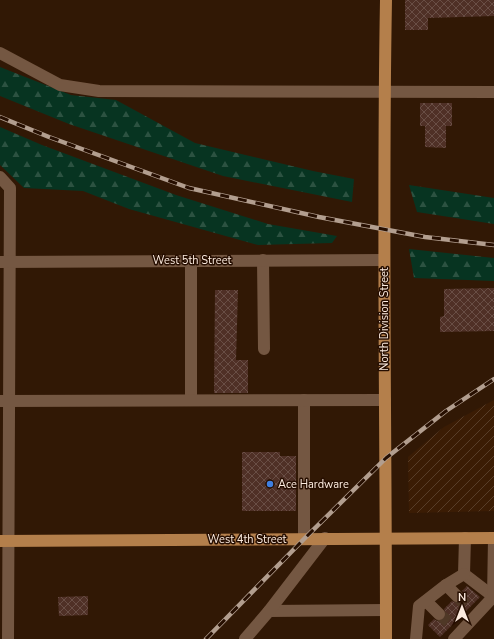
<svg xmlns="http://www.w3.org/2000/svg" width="494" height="639" font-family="'Nunito Sans',sans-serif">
  <defs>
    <pattern id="industrial-furrows" width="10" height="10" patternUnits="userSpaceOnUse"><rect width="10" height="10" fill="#3b1c04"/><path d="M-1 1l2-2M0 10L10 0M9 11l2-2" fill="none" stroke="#583d28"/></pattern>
    <pattern id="forest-firs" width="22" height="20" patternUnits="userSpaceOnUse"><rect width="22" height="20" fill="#073421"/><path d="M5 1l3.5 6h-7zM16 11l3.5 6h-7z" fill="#2c5241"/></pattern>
    <pattern id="building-cross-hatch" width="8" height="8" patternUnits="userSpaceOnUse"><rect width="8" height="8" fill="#4f3026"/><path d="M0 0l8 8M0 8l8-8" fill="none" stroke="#694e45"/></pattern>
  </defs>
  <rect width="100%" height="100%" fill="#311805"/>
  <!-- industrial -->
  <polygon fill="url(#industrial-furrows)" points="494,400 494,511 409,513 408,457 444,427"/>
  <!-- forest -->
  <g fill="url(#forest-firs)">
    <polygon points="0,67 71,95 116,100 195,143 313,171 354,179 352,202 223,176 69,124 0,96"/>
    <polygon points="0,127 42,145 176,195 268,224 337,236 332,243 258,245 129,209 83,191 24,188 0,165"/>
    <polygon points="409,185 494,198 494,224 417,212"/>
    <polygon points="409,249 494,258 494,281 414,278"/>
  </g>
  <!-- building -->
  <g fill="url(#building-cross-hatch)">
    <polygon points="405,0 494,0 494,16 428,18 428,30 405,30"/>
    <polygon points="420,103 452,103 452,126 446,126 446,148 425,147 425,126 420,126"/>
    <polygon points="494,288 494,331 440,332 440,317 444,316 444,289"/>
    <polygon points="215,290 238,290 236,360 248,360 248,393 214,393"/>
    <polygon points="242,452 280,452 280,456 296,456 296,511 242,511"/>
    <polygon points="467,586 480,597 440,637 428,625 434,619 437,621 444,620 446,616 444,609 452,601 459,603 463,601 464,594 462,591"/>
    <polygon points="88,596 88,615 59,616 58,597"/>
  </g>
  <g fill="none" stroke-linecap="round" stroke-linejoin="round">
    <!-- minor-tunnel -->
    <g stroke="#4f3826" stroke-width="12" stroke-dasharray="12 6" stroke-linecap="butt">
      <polyline points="457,596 469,608"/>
      <polyline points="439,614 452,625"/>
    </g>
    <!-- minor -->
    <g stroke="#745742" stroke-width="12">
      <polyline points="0,53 60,85 99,91 494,92"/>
      <polyline points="0,177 10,188 8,639"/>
      <polyline points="263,260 264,349"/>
      <polyline points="0,262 384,260"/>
      <polyline points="191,400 191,260"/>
      <polyline points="304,400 304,539"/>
      <polyline points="0,401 385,400"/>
      <polyline points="465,538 464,574 494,597"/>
      <polyline points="446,585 457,596"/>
      <polyline points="426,601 439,614"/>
      <polyline points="269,611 386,610"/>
      <polyline points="245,639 269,611 325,538"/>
      <polyline points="416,639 419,606 446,585 464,574"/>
      <polyline points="454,639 493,597 494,538"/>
    </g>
    <!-- major -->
    <g stroke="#b47f4b" stroke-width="12">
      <polyline points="0,541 494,538"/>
      <path d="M 386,639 C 386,426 382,213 386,0"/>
    </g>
    <!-- rail casing -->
    <g stroke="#b29e8f" stroke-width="4.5">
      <g id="rail">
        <polyline points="0,117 49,137 189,188 319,217 425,237 494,245"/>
        <polyline points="206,639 304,539 386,458 446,411 494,379"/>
      </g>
    </g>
    <!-- rail -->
    <use href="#rail" stroke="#260e00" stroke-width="3" stroke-dasharray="9" stroke-linecap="butt"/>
  </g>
  <!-- markers -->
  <circle fill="#3f7fe0" stroke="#260e00" stroke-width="1.5" cx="270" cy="484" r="4"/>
  <g text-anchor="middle" stroke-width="3" stroke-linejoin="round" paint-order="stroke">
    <!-- street labels -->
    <g font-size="11" fill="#fcebdf" stroke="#260e00">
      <text x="192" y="264">West 5th Street</text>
      <text transform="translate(384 319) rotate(-90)" y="4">North Division Street</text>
      <text x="247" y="543">West 4th Street</text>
    </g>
    <!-- poi labels -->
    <g font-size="11" fill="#fcebdf" stroke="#260e00" text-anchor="start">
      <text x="278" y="488">Ace Hardware</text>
    </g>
  </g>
  <!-- north arrow -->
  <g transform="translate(462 607)" stroke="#260e00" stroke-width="3" paint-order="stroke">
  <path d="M0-3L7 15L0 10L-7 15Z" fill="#fcebdf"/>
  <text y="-6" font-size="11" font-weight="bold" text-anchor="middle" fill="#fcebdf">N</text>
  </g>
</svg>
